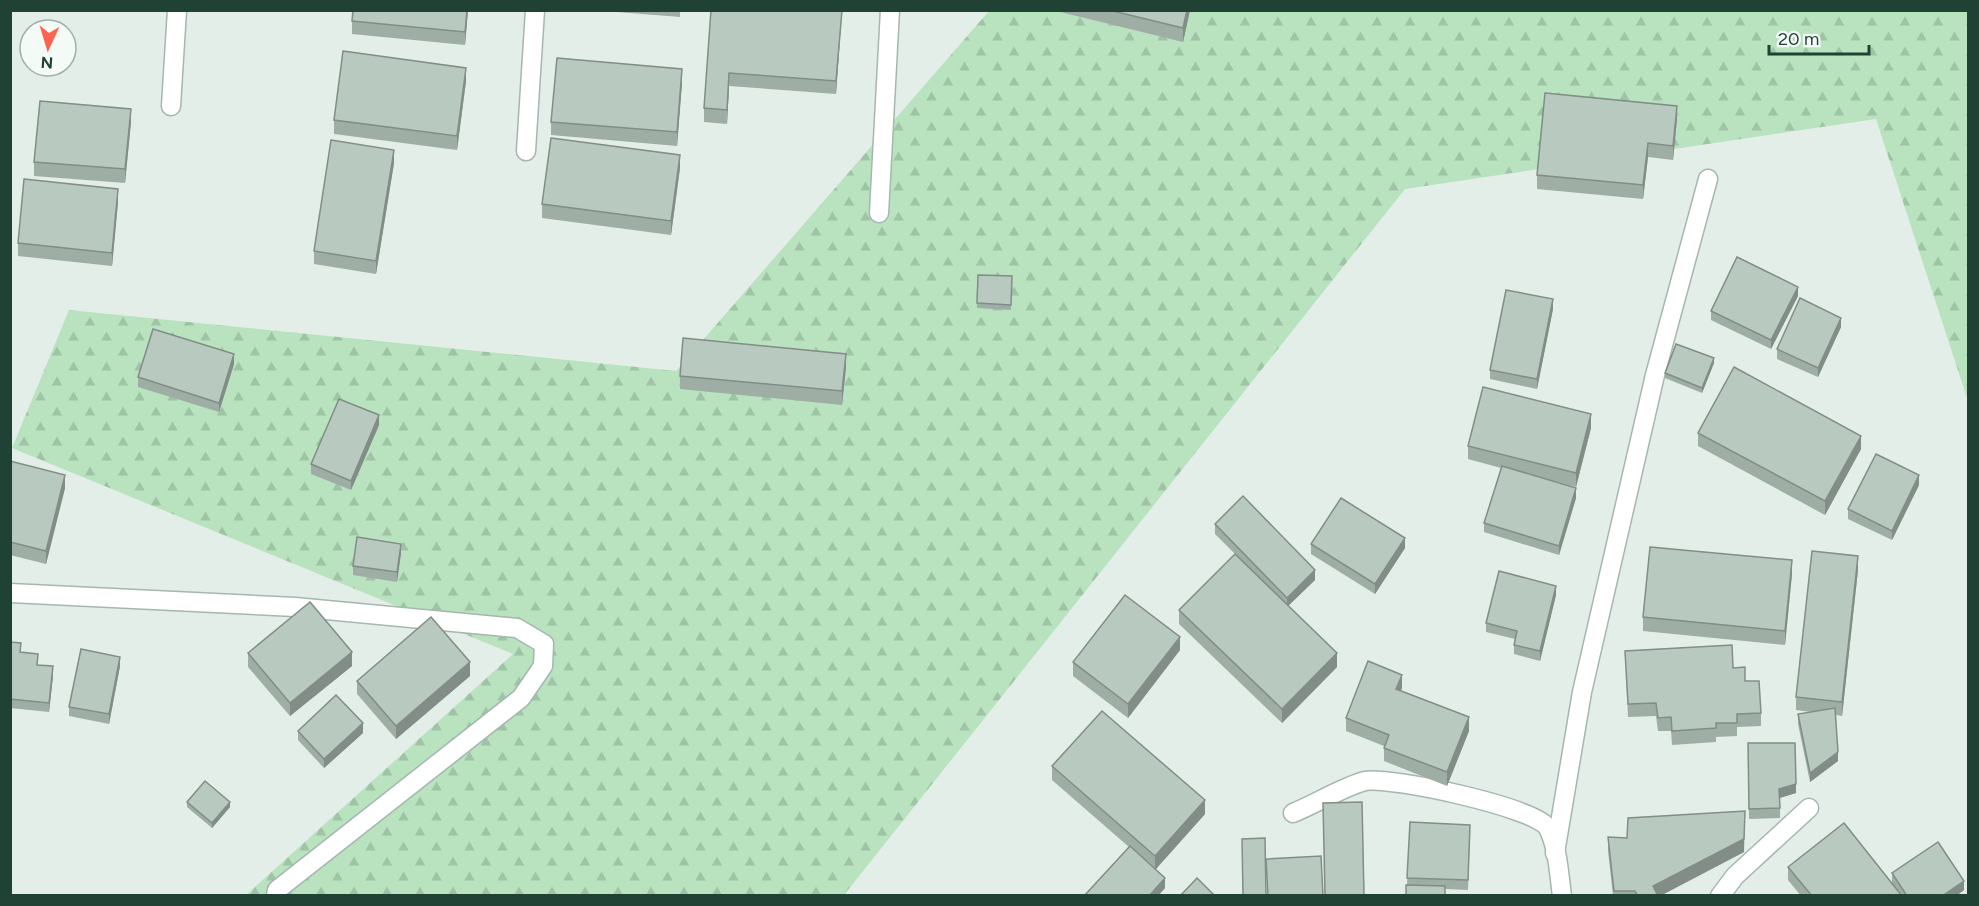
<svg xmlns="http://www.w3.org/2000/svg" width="1979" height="906" font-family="Figtree,sans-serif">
  <defs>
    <pattern id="forest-firs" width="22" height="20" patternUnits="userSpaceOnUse" patternTransform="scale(1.5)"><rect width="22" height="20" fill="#b9e2bf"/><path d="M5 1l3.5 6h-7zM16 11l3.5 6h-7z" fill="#9fc3a5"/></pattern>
  </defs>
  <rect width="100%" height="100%" fill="#e3eee8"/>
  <!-- forest -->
  <polygon fill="url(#forest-firs)" points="989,11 1968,11 1968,401 1876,119 1405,189 844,895 246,895 513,654 12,448 69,310 676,371"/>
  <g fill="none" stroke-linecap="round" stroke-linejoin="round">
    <!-- minor casing -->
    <g stroke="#a5b7ae" stroke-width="21">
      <g id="minor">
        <polyline points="171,106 177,10"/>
        <polyline points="526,151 535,10"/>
        <polyline points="879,213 890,10"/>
        <polyline points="10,593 295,607 517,628 544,644 543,666 521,698 277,890 276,896"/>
        <path d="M 1293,813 C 1313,805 1345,786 1365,781 C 1389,776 1538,808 1548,828 C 1558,848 1559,874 1562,896"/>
        <polyline points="1555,853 1582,692 1655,375 1708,179"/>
        <polyline points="1720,896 1735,876 1809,808"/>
      </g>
    </g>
    <!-- minor -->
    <use href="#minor" stroke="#fff" stroke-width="18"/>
  </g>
  <!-- wall -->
  <g fill="#9eaea5">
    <polygon points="468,10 465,45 352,34 352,21"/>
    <polygon points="592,10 680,10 680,17"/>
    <polygon points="711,10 842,10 836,94 729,86 727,124 704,122 704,108"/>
    <polygon points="1052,10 1190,10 1183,42"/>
    <polygon points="466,81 457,150 334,134 334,120"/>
    <polygon points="682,83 677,146 551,135 551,122"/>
    <polygon points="1677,119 1673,160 1648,157 1643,199 1537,189 1537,175"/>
    <polygon points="131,122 125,183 34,176 34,162"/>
    <polygon points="394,163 376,274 314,264 314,251"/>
    <polygon points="680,168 671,235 542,218 542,204"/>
    <polygon points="118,202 112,266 18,256 18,243"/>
    <polygon points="978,275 1012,276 1011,310 977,308"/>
    <polygon points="1798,296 1771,349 1711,320 1711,311"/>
    <polygon points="1553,309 1537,389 1490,379 1490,370"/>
    <polygon points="1841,327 1818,377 1777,359 1777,349"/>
    <polygon points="1714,363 1702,393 1665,378 1665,373"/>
    <polygon points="234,364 219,412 138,387 138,377"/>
    <polygon points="846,367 842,405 680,389 680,376"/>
    <polygon points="379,425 351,490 311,474 311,464"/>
    <polygon points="1591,428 1576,487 1554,481 1576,498 1559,555 1484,532 1484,523 1501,468 1468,459 1468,446"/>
    <polygon points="1698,433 1861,449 1825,515 1698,446"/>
    <polygon points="10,461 65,488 46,564 10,555"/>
    <polygon points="1919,485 1892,540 1848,519 1848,509"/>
    <polygon points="1215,524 1315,580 1288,606 1337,667 1282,723 1179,624 1179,610 1240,559 1215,534"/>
    <polygon points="1311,544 1405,548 1375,594 1311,554"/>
    <polygon points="401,553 397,582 353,575 353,566"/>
    <polygon points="1858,570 1842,716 1836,715 1838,761 1810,782 1798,724 1798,714 1811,712 1796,710 1796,697"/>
    <polygon points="1792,574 1785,645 1643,631 1643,617"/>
    <polygon points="1556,595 1540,661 1514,654 1514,645 1515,639 1486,632 1486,623"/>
    <polygon points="10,642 21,652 53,676 49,712 10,708"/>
    <polygon points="1180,650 1128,718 1073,676 1073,662"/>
    <polygon points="1625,651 1745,681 1761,713 1761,726 1737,727 1737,736 1716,737 1716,742 1672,745 1671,731 1658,731 1656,716 1628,717"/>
    <polygon points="248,653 352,666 290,716 248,667"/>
    <polygon points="120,666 109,724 69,716 69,707"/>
    <polygon points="470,676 396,739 357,694 357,681"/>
    <polygon points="1402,688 1401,691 1469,731 1447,786 1384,761 1384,746 1346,731 1346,718"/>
    <polygon points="298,731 363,733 324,768 298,740"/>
    <polygon points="1748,743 1796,793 1780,798 1780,818 1749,819"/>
    <polygon points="1052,766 1205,814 1156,869 1165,888 1158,896 1084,896 1129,847 1052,780"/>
    <polygon points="187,802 230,807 212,828 187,807"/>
    <polygon points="1410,822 1470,834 1468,890 1445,889 1407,885"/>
    <polygon points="1608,837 1744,852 1660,896 1613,896 1608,851"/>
    <polygon points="1788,867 1892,883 1892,873 1964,890 1956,896 1801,896 1788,880"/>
  </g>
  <!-- shaded-wall -->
  <g fill="#818d86">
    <polygon points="467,10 468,10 465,45 465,32"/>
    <polygon points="842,10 836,94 836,81"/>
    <polygon points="1187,10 1190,10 1183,42 1183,28"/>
    <polygon points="466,68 466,81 457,150 457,136"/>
    <polygon points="682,69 682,83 677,146 677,132"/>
    <polygon points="729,73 729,86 727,124 727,110"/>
    <polygon points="1677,106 1677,119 1673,160 1673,146"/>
    <polygon points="131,109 131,122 125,183 125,169"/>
    <polygon points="1648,143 1648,157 1643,199 1643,185"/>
    <polygon points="394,150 394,163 376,274 376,261"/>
    <polygon points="680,155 680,168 671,235 671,221"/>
    <polygon points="118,189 118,202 112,266 112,253"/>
    <polygon points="1798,287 1798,296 1771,349 1771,340"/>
    <polygon points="1553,299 1553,309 1537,389 1537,379"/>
    <polygon points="1841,318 1841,327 1818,377 1818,368"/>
    <polygon points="234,354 234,364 219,412 219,403"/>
    <polygon points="846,354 846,367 842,405 842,391"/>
    <polygon points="1714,358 1714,363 1702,393 1702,388"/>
    <polygon points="1591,414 1591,428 1576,487 1576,473"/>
    <polygon points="379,415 379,425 351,490 351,481"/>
    <polygon points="1861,436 1861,449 1825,515 1825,501"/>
    <polygon points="65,475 65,488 46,564 46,551"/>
    <polygon points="1919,475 1919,485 1892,540 1892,531"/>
    <polygon points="1576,488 1576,498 1559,555 1559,546"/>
    <polygon points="1405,538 1405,548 1375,594 1375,584"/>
    <polygon points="401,544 401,553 397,582 397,572"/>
    <polygon points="1858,556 1858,570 1842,716 1842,702"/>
    <polygon points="1792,560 1792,574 1785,645 1785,631"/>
    <polygon points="1315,570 1315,580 1287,607 1287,598"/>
    <polygon points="1556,586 1556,595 1540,661 1540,651"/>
    <polygon points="1180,637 1180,650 1128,718 1128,704"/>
    <polygon points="352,652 352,666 290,716 290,703"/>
    <polygon points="1337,653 1337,667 1282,723 1282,709"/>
    <polygon points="120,657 120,666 109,724 109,714"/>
    <polygon points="470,662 470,676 396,739 396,726"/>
    <polygon points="53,666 53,676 49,712 49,703"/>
    <polygon points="1402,675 1402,688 1396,702 1396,689"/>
    <polygon points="1469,717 1469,731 1447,786 1447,772"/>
    <polygon points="363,723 363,733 324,768 324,759"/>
    <polygon points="1838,752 1838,761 1810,782 1810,773"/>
    <polygon points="1796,784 1796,793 1779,798 1779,789"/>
    <polygon points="1205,800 1205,814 1155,870 1155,856"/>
    <polygon points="230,802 230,807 212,828 212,823"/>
    <polygon points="1745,811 1744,852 1660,896 1653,896 1653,886"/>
    <polygon points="1165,878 1165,888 1158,896 1149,896"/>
    <polygon points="1964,881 1964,890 1956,896 1942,896"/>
  </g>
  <!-- building -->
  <g fill="#b8cac0" stroke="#818d86" stroke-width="1.5">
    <polygon points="353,10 467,10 465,32 352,21"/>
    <polygon points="711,10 842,10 836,81 729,73 727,110 704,108"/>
    <polygon points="1109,10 1187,10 1183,28"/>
    <polygon points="343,51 466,68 457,136 334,120"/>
    <polygon points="557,58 682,69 677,132 551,122"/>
    <polygon points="1545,93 1677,106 1673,146 1648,143 1643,185 1537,175"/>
    <polygon points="40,101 131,109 125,169 34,162"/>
    <polygon points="551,138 680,155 671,221 542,204"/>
    <polygon points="331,140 394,150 376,261 314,251"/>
    <polygon points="24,179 118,189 112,253 18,243"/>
    <polygon points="1737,257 1798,287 1771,340 1711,311"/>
    <polygon points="978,275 1012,276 1011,305 977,303"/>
    <polygon points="1506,290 1553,299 1537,379 1490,370"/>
    <polygon points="1800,298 1841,318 1818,368 1777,349"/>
    <polygon points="153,329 234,354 219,403 138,377"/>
    <polygon points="683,338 846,354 842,391 680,376"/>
    <polygon points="1676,344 1714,358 1702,388 1665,373"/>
    <polygon points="1734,367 1861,436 1825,501 1698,433"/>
    <polygon points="1483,387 1591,414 1576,473 1468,446"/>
    <polygon points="339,399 379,415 351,481 311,464"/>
    <polygon points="1876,454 1919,475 1892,531 1848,509"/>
    <polygon points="10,461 65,475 46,551 10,542"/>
    <polygon points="1502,466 1576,488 1559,546 1484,523"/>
    <polygon points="1243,496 1315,570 1287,598 1215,524"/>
    <polygon points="1341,498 1405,538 1375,584 1311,544"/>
    <polygon points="357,537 401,544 397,572 353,566"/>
    <polygon points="1650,547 1792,560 1785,631 1643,617"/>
    <polygon points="1812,551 1858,556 1842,702 1796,697"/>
    <polygon points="1235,554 1337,653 1282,709 1179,610"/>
    <polygon points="1499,571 1556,586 1540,651 1514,645 1517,631 1486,623"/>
    <polygon points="1125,595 1180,637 1128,704 1073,662"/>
    <polygon points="310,602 352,652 290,703 248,653"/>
    <polygon points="431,617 470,662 396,726 357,681"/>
    <polygon points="10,642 21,643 20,652 38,654 37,665 53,666 49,703 10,699"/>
    <polygon points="1732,645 1733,668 1745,667 1745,681 1759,681 1761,713 1737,714 1737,723 1716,723 1716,728 1672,731 1671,717 1658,718 1656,703 1628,704 1625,651"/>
    <polygon points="81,649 120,657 109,714 69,707"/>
    <polygon points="1368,661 1402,675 1396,689 1469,717 1447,772 1384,748 1389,735 1346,718"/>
    <polygon points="336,695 363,723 324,759 298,731"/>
    <polygon points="1835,708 1838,752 1810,773 1798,714"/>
    <polygon points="1102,711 1205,800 1155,856 1052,766"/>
    <polygon points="1748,743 1795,743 1796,784 1779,789 1780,808 1749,809"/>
    <polygon points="205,781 230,802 212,823 187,802"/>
    <polygon points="1362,802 1364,896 1325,896 1323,803"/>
    <polygon points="1745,811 1744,839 1653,886 1658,896 1638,896 1635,891 1614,891 1608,837 1627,838 1628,818"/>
    <polygon points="1410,822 1470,825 1468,880 1407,878"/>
    <polygon points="1844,823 1902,896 1812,896 1788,867"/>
    <polygon points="1265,838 1266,896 1243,896 1242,839"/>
    <polygon points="1938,842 1964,881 1942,896 1907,896 1892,873"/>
    <polygon points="1130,846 1165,878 1149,896 1084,896"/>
    <polygon points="1321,856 1323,896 1268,896 1266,859"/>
    <polygon points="1197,878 1215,896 1180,896"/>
    <polygon points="1406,885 1445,886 1445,896 1406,896"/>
  </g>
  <!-- border -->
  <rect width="1979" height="906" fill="none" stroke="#204234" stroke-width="24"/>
  <!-- north arrow -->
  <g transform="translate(48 48) rotate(184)"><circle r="28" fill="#f4faf6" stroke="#9fb0a8" stroke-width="1.5"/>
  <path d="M0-4.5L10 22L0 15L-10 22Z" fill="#ff6350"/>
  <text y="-9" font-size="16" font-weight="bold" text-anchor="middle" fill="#204234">N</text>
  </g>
  <!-- scale -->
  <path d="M1769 45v9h100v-9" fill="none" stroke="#204234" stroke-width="3"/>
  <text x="1778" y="45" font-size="18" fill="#204234" stroke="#f4faf6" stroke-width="4.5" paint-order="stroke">20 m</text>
</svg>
